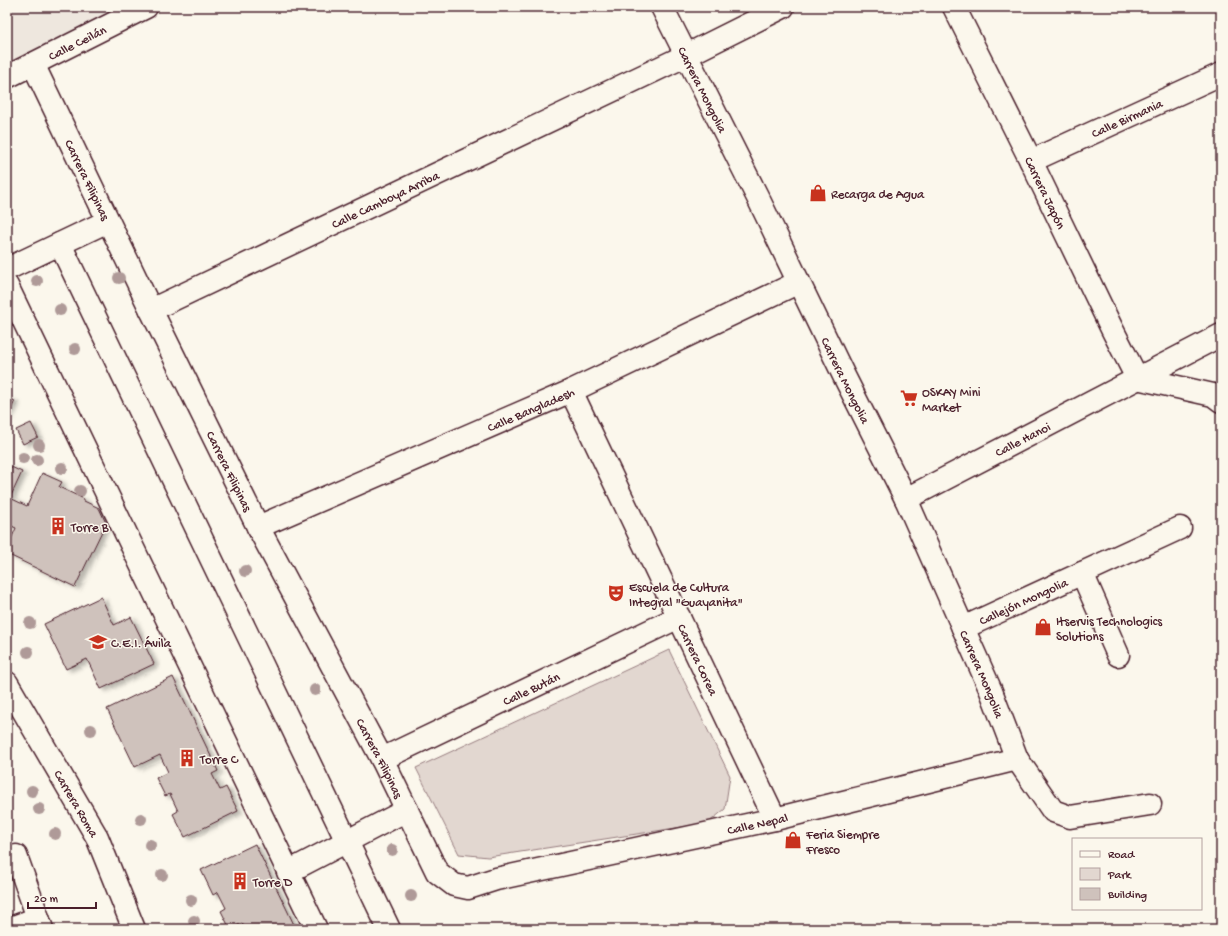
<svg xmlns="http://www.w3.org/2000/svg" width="1228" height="936" font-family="'Gochi Hand',sans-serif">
  <defs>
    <filter id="shadow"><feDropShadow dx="4.5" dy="2.5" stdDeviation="2" flood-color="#0004"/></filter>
  </defs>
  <rect width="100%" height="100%" fill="#fbf7ec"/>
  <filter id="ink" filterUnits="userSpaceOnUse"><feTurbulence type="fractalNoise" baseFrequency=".025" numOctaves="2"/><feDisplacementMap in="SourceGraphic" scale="8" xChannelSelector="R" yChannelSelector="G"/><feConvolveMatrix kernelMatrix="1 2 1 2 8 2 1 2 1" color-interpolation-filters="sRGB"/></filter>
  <g filter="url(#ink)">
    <!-- built -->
    <polygon fill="#eee7de" points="7,7 136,7 7,73"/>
    <!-- green -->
    <polygon fill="#e2d7d0" stroke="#967b7e" points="669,650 730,776 725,809 708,823 488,857 459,854 416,768"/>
    <!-- building -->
    <g fill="#cfc2bc" stroke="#4a1f2b" filter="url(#shadow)">
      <polygon points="7,397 15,401 7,417"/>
      <polygon points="31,423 38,437 23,444 16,430"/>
      <polygon points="7,465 22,472 10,498 27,506 42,473 62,482 59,487 84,499 84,501 99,508 106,523 75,587 7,554 7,548 16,528 7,524"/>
      <polygon points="101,597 114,625 131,617 154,664 101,689 87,659 66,669 44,624"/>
      <polygon points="173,677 218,771 212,774 220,790 226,787 238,811 185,837 173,814 178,811 170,794 165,796 156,778 168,772 160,755 135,767 107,709"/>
      <polygon points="255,844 288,912 296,929 245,929 242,923 230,929 221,911 226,908 218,892 213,895 201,870"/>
    </g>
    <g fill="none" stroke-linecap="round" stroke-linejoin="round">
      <!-- minor casing -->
      <g stroke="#4a1f2b" stroke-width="25">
        <g id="minor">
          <path id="s1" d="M 662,7 L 758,198 L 844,376 L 906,499 L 991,691 L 1017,759 L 1053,811 L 1070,817 L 1150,804"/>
          <path id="s2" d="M 954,7 L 1031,161 L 1112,329 L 1137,378"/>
          <path id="s3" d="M 33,64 L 151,310 L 258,527 L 382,759 L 437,872 L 454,885 L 468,888 L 496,879 L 775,819 L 1017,759"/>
          <path id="s4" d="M 7,77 L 146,7"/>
          <path id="s5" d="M 1031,161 L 1221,74"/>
          <polyline points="60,244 389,929"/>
          <polyline points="7,269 108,221"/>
          <polyline points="7,286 316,929"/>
          <path id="s6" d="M 151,310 L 687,55 L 783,7"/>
          <polyline points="1137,378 1213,395 1221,401"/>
          <path id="s7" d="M 571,391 L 775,819"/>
          <path id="s8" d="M 906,499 L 1221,335"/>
          <path id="s9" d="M 258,527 L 571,391 L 799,282"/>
          <polyline points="1082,573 1118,655"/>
          <path id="s10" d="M 963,628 L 1180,528"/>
          <path id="s11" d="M 7,683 L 97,837 L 134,929"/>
          <path id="s12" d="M 382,759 L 679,617"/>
          <polyline points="7,859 16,856 42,929"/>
          <polyline points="288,872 407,810"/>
          <polyline points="8,929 38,918"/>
        </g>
      </g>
      <!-- minor -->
      <use href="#minor" stroke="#fbf7ec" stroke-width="22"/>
    </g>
    <!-- trees -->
    <g fill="#af9a98">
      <circle cx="119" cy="278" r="6"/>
      <circle cx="37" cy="281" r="6"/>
      <circle cx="60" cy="310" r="6"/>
      <circle cx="75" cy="349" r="6"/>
      <circle cx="39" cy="445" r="6"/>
      <circle cx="23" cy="458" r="6"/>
      <circle cx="37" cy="460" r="6"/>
      <circle cx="62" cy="468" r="6"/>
      <circle cx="80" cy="491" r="6"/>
      <circle cx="245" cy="571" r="6"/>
      <circle cx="30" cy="623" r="6"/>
      <circle cx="28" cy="652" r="6"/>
      <circle cx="315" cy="690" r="6"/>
      <circle cx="91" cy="730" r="6"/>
      <circle cx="32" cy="791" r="6"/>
      <circle cx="39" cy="809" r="6"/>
      <circle cx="141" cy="819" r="6"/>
      <circle cx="55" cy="834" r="6"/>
      <circle cx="150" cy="845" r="6"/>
      <circle cx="392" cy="850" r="6"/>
      <circle cx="162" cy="875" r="6"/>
      <circle cx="411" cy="896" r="6"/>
      <circle cx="191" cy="900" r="6"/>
      <circle cx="194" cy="921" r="6"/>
    </g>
  </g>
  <!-- icons -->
  <defs>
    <g id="shop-bare" transform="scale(1.38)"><path d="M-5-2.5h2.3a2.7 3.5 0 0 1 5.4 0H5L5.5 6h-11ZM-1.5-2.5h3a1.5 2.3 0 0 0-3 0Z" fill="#c8321e" stroke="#fbf7ec" stroke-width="2.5" paint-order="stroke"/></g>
    <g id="supermarket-bare" transform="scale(1.38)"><path d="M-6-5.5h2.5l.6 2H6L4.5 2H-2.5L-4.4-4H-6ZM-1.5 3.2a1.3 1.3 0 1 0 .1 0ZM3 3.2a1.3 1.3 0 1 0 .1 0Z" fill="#c8321e" stroke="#fbf7ec" stroke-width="2.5" paint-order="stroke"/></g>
    <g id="building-bare" transform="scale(1.38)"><path d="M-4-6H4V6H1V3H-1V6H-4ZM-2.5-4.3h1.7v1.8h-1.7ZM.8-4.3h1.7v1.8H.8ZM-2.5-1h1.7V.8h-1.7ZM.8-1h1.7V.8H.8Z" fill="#c8321e" stroke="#fbf7ec" stroke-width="2.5" paint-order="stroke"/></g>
    <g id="theatre-bare" transform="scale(1.38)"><path d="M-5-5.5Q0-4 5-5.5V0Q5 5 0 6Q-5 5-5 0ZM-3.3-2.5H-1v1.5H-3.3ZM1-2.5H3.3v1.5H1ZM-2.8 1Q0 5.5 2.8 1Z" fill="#c8321e" stroke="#fbf7ec" stroke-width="2.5" paint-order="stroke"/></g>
    <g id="school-bare" transform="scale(1.38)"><path d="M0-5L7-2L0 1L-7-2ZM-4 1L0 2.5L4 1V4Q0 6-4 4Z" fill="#c8321e" stroke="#fbf7ec" stroke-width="2.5" paint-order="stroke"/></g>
  </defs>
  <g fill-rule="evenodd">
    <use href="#shop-bare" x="818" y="193"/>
    <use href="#supermarket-bare" x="909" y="398"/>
    <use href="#building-bare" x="58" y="526"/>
    <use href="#theatre-bare" x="616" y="593"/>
    <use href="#shop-bare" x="1043" y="627"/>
    <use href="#school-bare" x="98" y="642"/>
    <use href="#building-bare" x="187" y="758"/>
    <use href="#shop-bare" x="793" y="840"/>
    <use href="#building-bare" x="240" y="881"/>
  </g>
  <g text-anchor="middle" stroke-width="3" stroke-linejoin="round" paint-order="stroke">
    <!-- street labels -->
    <g font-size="13" fill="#4a1f2b" stroke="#fbf7ec">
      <text dy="5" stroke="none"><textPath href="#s4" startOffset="78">Calle Ceilán</textPath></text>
      <text dy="5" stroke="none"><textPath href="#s1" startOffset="92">Carrera Mongolia</textPath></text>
      <text dy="5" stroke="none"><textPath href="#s5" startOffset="105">Calle Birmania</textPath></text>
      <text dy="5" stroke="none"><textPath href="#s3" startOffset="128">Carrera Filipinas</textPath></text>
      <text dy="5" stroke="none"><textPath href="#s2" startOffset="207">Carrera Japón</textPath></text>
      <text dy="5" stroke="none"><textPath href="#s6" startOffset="259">Calle Camboya Arriba</textPath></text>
      <text dy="5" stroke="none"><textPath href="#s1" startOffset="416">Carrera Mongolia</textPath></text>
      <text dy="5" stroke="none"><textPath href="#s9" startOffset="297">Calle Bangladesh</textPath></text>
      <text dy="5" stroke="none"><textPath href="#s8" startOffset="131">Calle Hanoi</textPath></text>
      <text dy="5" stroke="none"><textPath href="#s3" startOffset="452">Carrera Filipinas</textPath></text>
      <text dy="5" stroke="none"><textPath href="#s10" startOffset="66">Callejón Mongolia</textPath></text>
      <text dy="5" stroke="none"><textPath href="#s7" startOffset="297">Carrera Corea</textPath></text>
      <text dy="5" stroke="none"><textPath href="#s1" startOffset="740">Carrera Mongolia</textPath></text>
      <text dy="5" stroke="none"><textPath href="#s12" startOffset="165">Calle Bután</textPath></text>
      <text dy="5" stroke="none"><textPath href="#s3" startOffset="776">Carrera Filipinas</textPath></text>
      <text dy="5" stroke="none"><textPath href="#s11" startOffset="139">Carrera Roma</textPath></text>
      <text dy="5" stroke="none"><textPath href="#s3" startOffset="1236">Calle Nepal</textPath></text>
    </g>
    <!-- poi labels -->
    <g font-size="13" fill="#4a1f2b" stroke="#fbf7ec" text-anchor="start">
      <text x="831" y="198">Recarga de Agua</text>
      <text x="922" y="396">OSKAY Mini<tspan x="922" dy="15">Market</tspan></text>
      <text x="71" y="531">Torre B</text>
      <text x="629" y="591">Escuela de Cultura<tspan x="629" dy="15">Integral "Guayanita"</tspan></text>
      <text x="1056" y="625">Itservis Technologics<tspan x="1056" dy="15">Solutions</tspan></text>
      <text x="111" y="647">C.E.I. Ávila</text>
      <text x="200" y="763">Torre C</text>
      <text x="806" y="838">Feria Siempre<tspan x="806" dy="15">Fresco</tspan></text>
      <text x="253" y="886">Torre D</text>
    </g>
  </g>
  <!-- margin -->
  <rect width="1228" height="936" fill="none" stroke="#fbf7ec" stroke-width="24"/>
  <rect x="12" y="12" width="1204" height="912" fill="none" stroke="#4a1f2b" stroke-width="1.5" filter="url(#ink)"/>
  <!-- legend -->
  <rect x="1072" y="838" width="130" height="72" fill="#fbf7ec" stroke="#b4a19f"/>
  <rect x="1080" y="851" width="20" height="6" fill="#fbf7ec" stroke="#b4a19f"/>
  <text x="1108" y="858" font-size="12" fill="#4a1f2b">Road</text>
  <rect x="1080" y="868" width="20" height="12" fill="#e2d7d0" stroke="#b4a19f"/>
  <text x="1108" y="878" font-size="12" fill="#4a1f2b">Park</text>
  <rect x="1080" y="888" width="20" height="12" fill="#cfc2bc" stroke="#b4a19f"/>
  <text x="1108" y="898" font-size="12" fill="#4a1f2b">Building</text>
  <!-- scale -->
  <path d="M28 902v6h68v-6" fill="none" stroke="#4a1f2b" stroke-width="2"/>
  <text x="34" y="902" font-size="12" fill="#4a1f2b" stroke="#fbf7ec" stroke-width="3" paint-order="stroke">20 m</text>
</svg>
